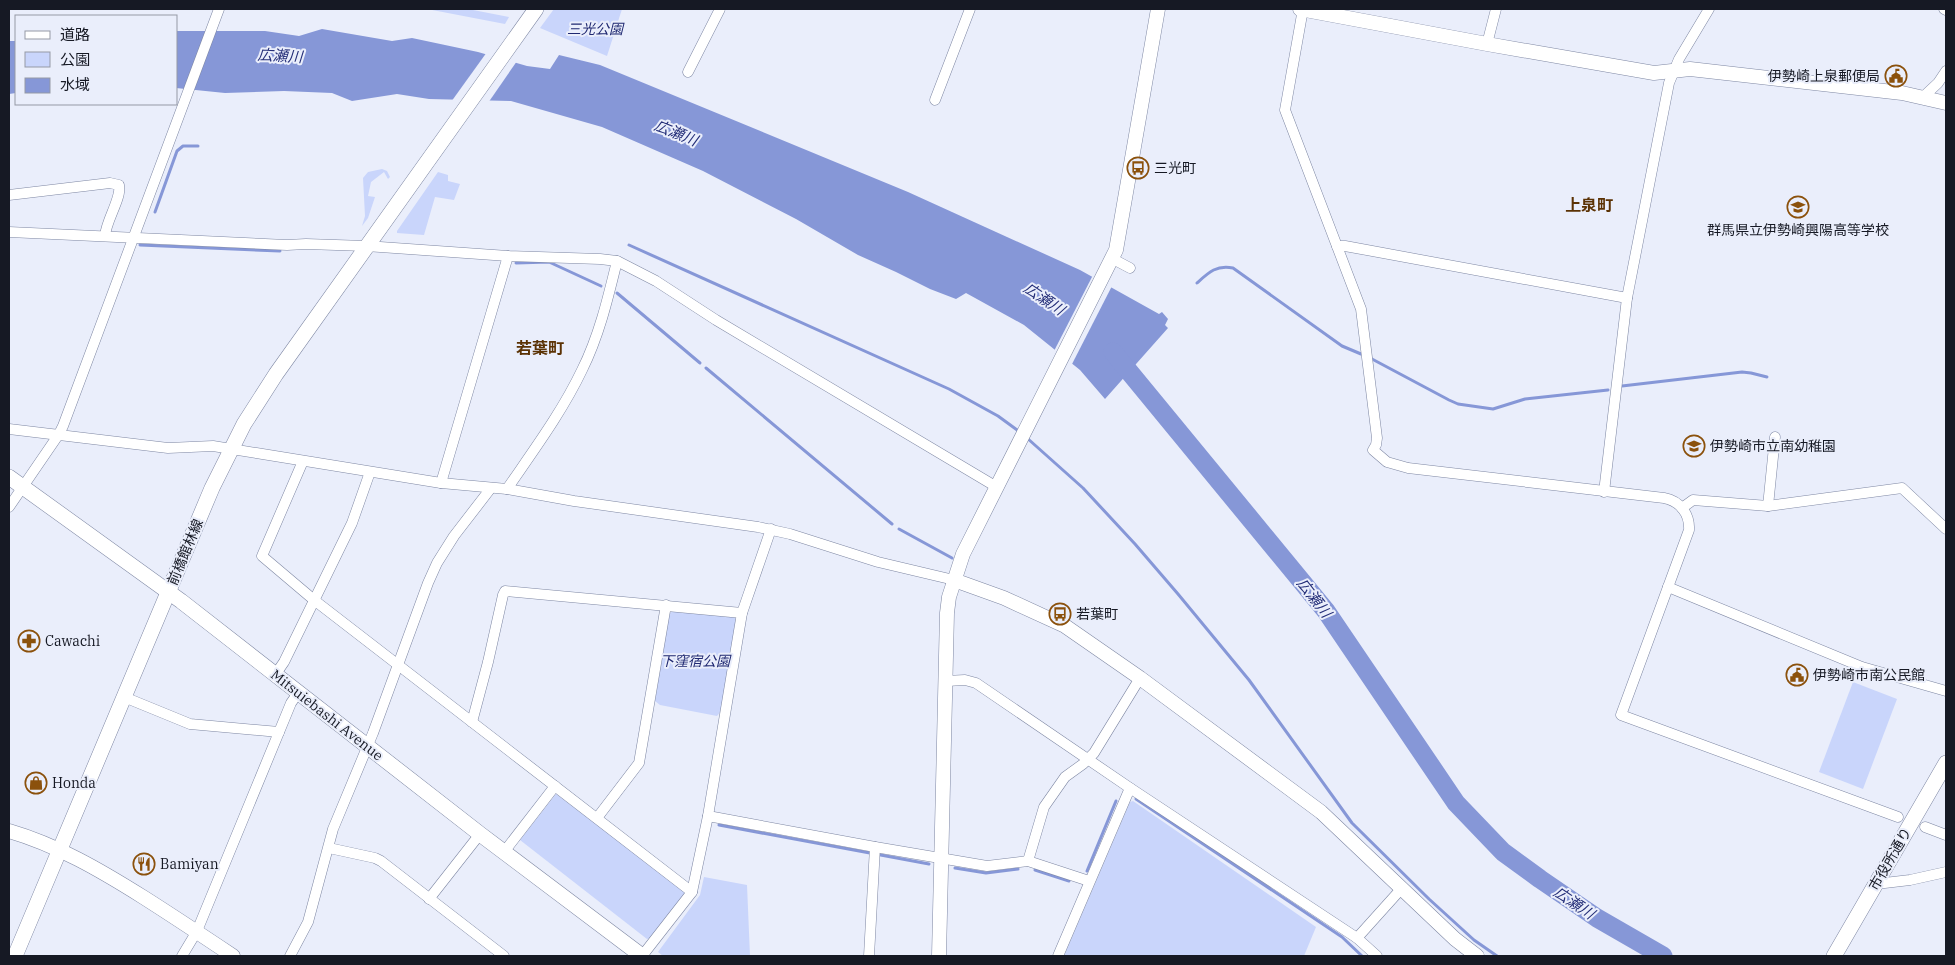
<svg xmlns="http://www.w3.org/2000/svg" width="1955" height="965" font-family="'IBM Plex Serif','Noto Sans JP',serif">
  <rect width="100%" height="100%" fill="#eaeefb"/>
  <!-- green -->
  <g fill="#c9d5fb">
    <polygon points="427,9 468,9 509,17 505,24"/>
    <polygon points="554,9 622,9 607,56 540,28"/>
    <polygon points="382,169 387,171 390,177 388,179 384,172 371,182 368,196 375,197 368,218 362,226 365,216 363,178 368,172"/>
    <polygon points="438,172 448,175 448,181 460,184 454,200 435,197 424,235 397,233 397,231"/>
    <polygon points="674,610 733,615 736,620 721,711 717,716 660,705 655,701 669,614"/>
    <polygon points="1853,682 1897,699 1863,789 1819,772"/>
    <polygon points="556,794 685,890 686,894 651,938 647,939 520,840"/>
    <polygon points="1133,801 1316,927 1304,956 1064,956 1130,802"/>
    <polygon points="704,877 747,885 750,956 663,956 658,952 700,895"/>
  </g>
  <!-- water -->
  <g fill="#8697d7">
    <polygon points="322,29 392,41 412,38 478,52 527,66 550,69 559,55 600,65 908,192 1080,270 1159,314 1162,312 1168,319 1165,325 1168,328 1105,399 1080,370 1024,325 966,293 956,299 930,289 896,272 858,255 796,219 703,171 602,127 511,101 429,99 397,94 352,101 332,93 284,91 225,93 176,88 176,31 265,31 299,36"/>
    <polygon points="9,41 16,41 16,93 9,94"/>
  </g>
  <!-- pier -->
  <g fill="#eaeefb">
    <polygon points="487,52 517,61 488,103 451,102"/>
    <polygon points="1093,275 1112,286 1071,366 1053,353"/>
  </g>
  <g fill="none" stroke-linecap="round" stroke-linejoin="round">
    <!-- stream -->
    <g stroke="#8697d7" stroke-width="3">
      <polyline points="155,212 177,151 183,146 198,146"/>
      <polyline points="140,245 280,251"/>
      <polyline points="629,245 949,389 998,416 1020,432"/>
      <polyline points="516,263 549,262 601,286"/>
      <path d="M 1197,283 C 1209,272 1216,265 1233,268 L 1342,346 L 1361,354"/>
      <polyline points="617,293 700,363"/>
      <polyline points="1372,359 1449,400 1458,404 1493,409 1525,399 1608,390"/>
      <polyline points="706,368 892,524"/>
      <polyline points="1622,386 1742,372 1751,373 1767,377"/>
      <polyline points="1027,438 1083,488 1135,544 1178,594 1249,680 1352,823 1429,899 1474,940 1497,956"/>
      <polyline points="899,529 952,558"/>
      <polyline points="1136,799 1342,937 1362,956"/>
      <polyline points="719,825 929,864"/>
      <polyline points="955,868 986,873 1018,869"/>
      <polyline points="1035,870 1069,881"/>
      <polyline points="1087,871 1116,801"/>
    </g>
    <!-- river -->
    <polyline stroke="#8697d7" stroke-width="19" points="1113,352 1326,611 1456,803 1503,852 1540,879 1597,918 1663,956"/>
    <!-- street casing -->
    <g stroke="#7e87a3" stroke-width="11">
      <g id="street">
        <path d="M 1303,9 L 1285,110 L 1361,309 L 1377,438 L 1376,445 L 1373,450 L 1387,462 L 1408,468 L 1664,498 C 1680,501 1690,514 1689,530 L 1621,715 L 1898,817"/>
        <polyline points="1944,9 1946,10"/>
        <polyline points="1487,44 1496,9"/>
        <polyline points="688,72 720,9"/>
        <polyline points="1922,98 1938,83 1946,71"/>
        <polyline points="935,100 970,9"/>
        <path d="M 9,195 L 110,183 L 119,185 C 122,198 106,220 105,236"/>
        <polyline points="9,232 287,245 306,244 366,246 508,256 600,259 617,261 656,281 716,320 995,486"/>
        <polyline points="1337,246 1345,246 1627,298"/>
        <polyline points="1113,259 1130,268"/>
        <polyline points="9,429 168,448 213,446 441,483 507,489 574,501 758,527 790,534 878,562 954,580"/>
        <polyline points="303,461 262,556 314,600 692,892"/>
        <polyline points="441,483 508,256"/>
        <path d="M 507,489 C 533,451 562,412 582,370 C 599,336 608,298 617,261"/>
        <polyline points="1604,492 1627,298 1669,83 1679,59 1709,9"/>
        <polyline points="1768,506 1775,437"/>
        <polyline points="9,507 59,434 63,426 219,9"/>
        <polyline points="1682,508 1693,500 1768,506 1902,488 1946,529"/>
        <polyline points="1668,587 1862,667 1946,691"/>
        <polyline points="275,675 284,662 352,523 370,472"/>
        <polyline points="946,681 965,680 976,683 1130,788 1357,938 1377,956"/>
        <polyline points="124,697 190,724 279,732"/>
        <polyline points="472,722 488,662 503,595 505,591 742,613"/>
        <polyline points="708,816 875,847 987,866 1028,861 1089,881"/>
        <polyline points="597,818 639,763 666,605"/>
        <polyline points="1925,827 1946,835"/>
        <polyline points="329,848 375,858 381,861 504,956"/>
        <polyline points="504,852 555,786"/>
        <polyline points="1028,861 1044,807 1065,777 1083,764 1094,753 1140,678"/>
        <polyline points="1876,884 1910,880 1946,872"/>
        <polyline points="429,899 480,834"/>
        <polyline points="1357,938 1402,888"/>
        <polyline points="182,956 197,931 291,703 298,693"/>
        <polyline points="290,956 308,922 333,829 373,733 428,583 437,563 454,536 491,488"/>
        <polyline points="642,956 692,892 708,816 742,613 771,529"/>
        <polyline points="869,956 875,847"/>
        <polyline points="1058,956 1130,788"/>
      </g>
    </g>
    <!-- secondary casing -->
    <g stroke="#7e87a3" stroke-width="15">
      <g id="secondary">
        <polyline points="1300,9 1487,44 1654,73 1690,69 1902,93 1946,103"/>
        <polyline points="954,580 1004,598 1065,626 1140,678 1321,812 1455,939 1477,956"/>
        <path d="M 9,831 C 57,845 100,870 143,897 C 173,916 203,936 233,956"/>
        <polyline points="939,956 947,613 949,597 963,554 1116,250 1158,9"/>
      </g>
    </g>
    <!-- primary casing -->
    <g stroke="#7e87a3" stroke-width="16">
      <g id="primary">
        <polyline points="9,477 181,601 480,834 642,956"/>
        <polyline points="15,956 212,488 244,424 276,374 536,9"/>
        <polyline points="1834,956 1946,763"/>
      </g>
    </g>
    <!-- street -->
    <use href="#street" stroke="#fff" stroke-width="10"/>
    <!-- secondary -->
    <use href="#secondary" stroke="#fff" stroke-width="14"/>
    <!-- primary -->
    <use href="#primary" stroke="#fff" stroke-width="15"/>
  </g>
  <!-- icons -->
  <defs>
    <g id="civic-ring" transform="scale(1.125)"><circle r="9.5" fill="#eaeefb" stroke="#8b510c" stroke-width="1.5"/><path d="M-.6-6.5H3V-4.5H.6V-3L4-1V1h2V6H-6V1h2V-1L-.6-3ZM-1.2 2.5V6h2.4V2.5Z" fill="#8b510c"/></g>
    <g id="bus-ring" transform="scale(1.125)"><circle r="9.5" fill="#eaeefb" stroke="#8b510c" stroke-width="1.5"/><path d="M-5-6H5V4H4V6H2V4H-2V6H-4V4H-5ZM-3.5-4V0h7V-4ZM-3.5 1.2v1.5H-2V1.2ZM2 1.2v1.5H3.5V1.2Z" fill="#8b510c"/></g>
    <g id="school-ring" transform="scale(1.125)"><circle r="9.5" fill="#eaeefb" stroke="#8b510c" stroke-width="1.5"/><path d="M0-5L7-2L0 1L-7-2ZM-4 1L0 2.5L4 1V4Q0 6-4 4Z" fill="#8b510c"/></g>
    <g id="pharmacy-ring" transform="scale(1.125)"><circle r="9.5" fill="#eaeefb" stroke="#8b510c" stroke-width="1.5"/><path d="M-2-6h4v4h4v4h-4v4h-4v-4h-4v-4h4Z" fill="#8b510c"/></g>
    <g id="shop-ring" transform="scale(1.125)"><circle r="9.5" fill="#eaeefb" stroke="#8b510c" stroke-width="1.5"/><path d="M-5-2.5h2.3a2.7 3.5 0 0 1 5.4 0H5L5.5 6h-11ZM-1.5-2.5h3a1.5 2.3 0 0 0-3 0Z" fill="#8b510c"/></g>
    <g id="restaurant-ring" transform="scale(1.125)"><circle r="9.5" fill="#eaeefb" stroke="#8b510c" stroke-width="1.5"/><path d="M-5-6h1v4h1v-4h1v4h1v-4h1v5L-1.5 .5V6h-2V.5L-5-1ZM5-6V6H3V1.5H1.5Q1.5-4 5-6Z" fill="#8b510c"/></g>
  </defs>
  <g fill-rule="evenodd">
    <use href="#civic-ring" x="1896" y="76"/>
    <use href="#bus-ring" x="1138" y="168"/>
    <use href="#school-ring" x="1798" y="207"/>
    <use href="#school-ring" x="1694" y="446"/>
    <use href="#bus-ring" x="1060" y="614"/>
    <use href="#pharmacy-ring" x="29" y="641"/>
    <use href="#civic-ring" x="1797" y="675"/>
    <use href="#shop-ring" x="36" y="783"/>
    <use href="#restaurant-ring" x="144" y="864"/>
  </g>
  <g text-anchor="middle" stroke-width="4" stroke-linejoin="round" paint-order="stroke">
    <!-- park labels -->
    <g font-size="14" font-style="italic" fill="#1f2871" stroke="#eaeefb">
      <text x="595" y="34">三光公園</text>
      <text x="695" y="666">下窪宿公園</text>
    </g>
    <!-- poi labels -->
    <g font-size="14" fill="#161924" stroke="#eaeefb" text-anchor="start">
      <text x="1880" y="81" text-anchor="end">伊勢崎上泉郵便局</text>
      <text x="1154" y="173">三光町</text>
      <text x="1798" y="235" text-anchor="middle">群馬県立伊勢崎興陽高等学校</text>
      <text x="1710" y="451">伊勢崎市立南幼稚園</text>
      <text x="1076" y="619">若葉町</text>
      <text x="45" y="646">Cawachi</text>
      <text x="1813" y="680">伊勢崎市南公民館</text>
      <text x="52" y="788">Honda</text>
      <text x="160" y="869">Bamiyan</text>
    </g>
    <!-- street labels -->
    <g font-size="14" fill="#161924" stroke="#eaeefb">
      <text transform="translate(185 552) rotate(-67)" y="5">前橋館林線</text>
      <text transform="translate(327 715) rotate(38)" y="5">Mitsuiebashi Avenue</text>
      <text transform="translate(1890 859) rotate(-60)" y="5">市役所通り</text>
    </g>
    <!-- water labels -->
    <g font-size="15" font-style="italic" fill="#242e78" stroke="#eaeefb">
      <text transform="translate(280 56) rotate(3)" y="5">広瀬川</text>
      <text transform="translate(676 133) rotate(22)" y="5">広瀬川</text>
      <text transform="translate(1044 299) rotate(34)" y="5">広瀬川</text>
      <text transform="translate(1314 598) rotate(52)" y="5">広瀬川</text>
      <text transform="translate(1574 903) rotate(34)" y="5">広瀬川</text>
    </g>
    <!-- quarter labels -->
    <g font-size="16" font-weight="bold" fill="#5b3204" stroke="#eaeefb">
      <text x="1589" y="211">上泉町</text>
      <text x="540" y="354">若葉町</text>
    </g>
  </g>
  <!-- border -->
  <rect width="1955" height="965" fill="none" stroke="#161924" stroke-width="20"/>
  <!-- legend -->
  <rect x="15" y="15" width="162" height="90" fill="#eaeefb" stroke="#9599a5"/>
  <rect x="25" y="31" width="25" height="8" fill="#ffffff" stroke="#9599a5"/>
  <text x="60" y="40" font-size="15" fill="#161924">道路</text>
  <rect x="25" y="52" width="25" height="15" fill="#c9d5fb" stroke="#9599a5"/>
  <text x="60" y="65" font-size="15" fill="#161924">公園</text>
  <rect x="25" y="78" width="25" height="15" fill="#8697d7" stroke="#9599a5"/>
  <text x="60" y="90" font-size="15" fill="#161924">水域</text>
</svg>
